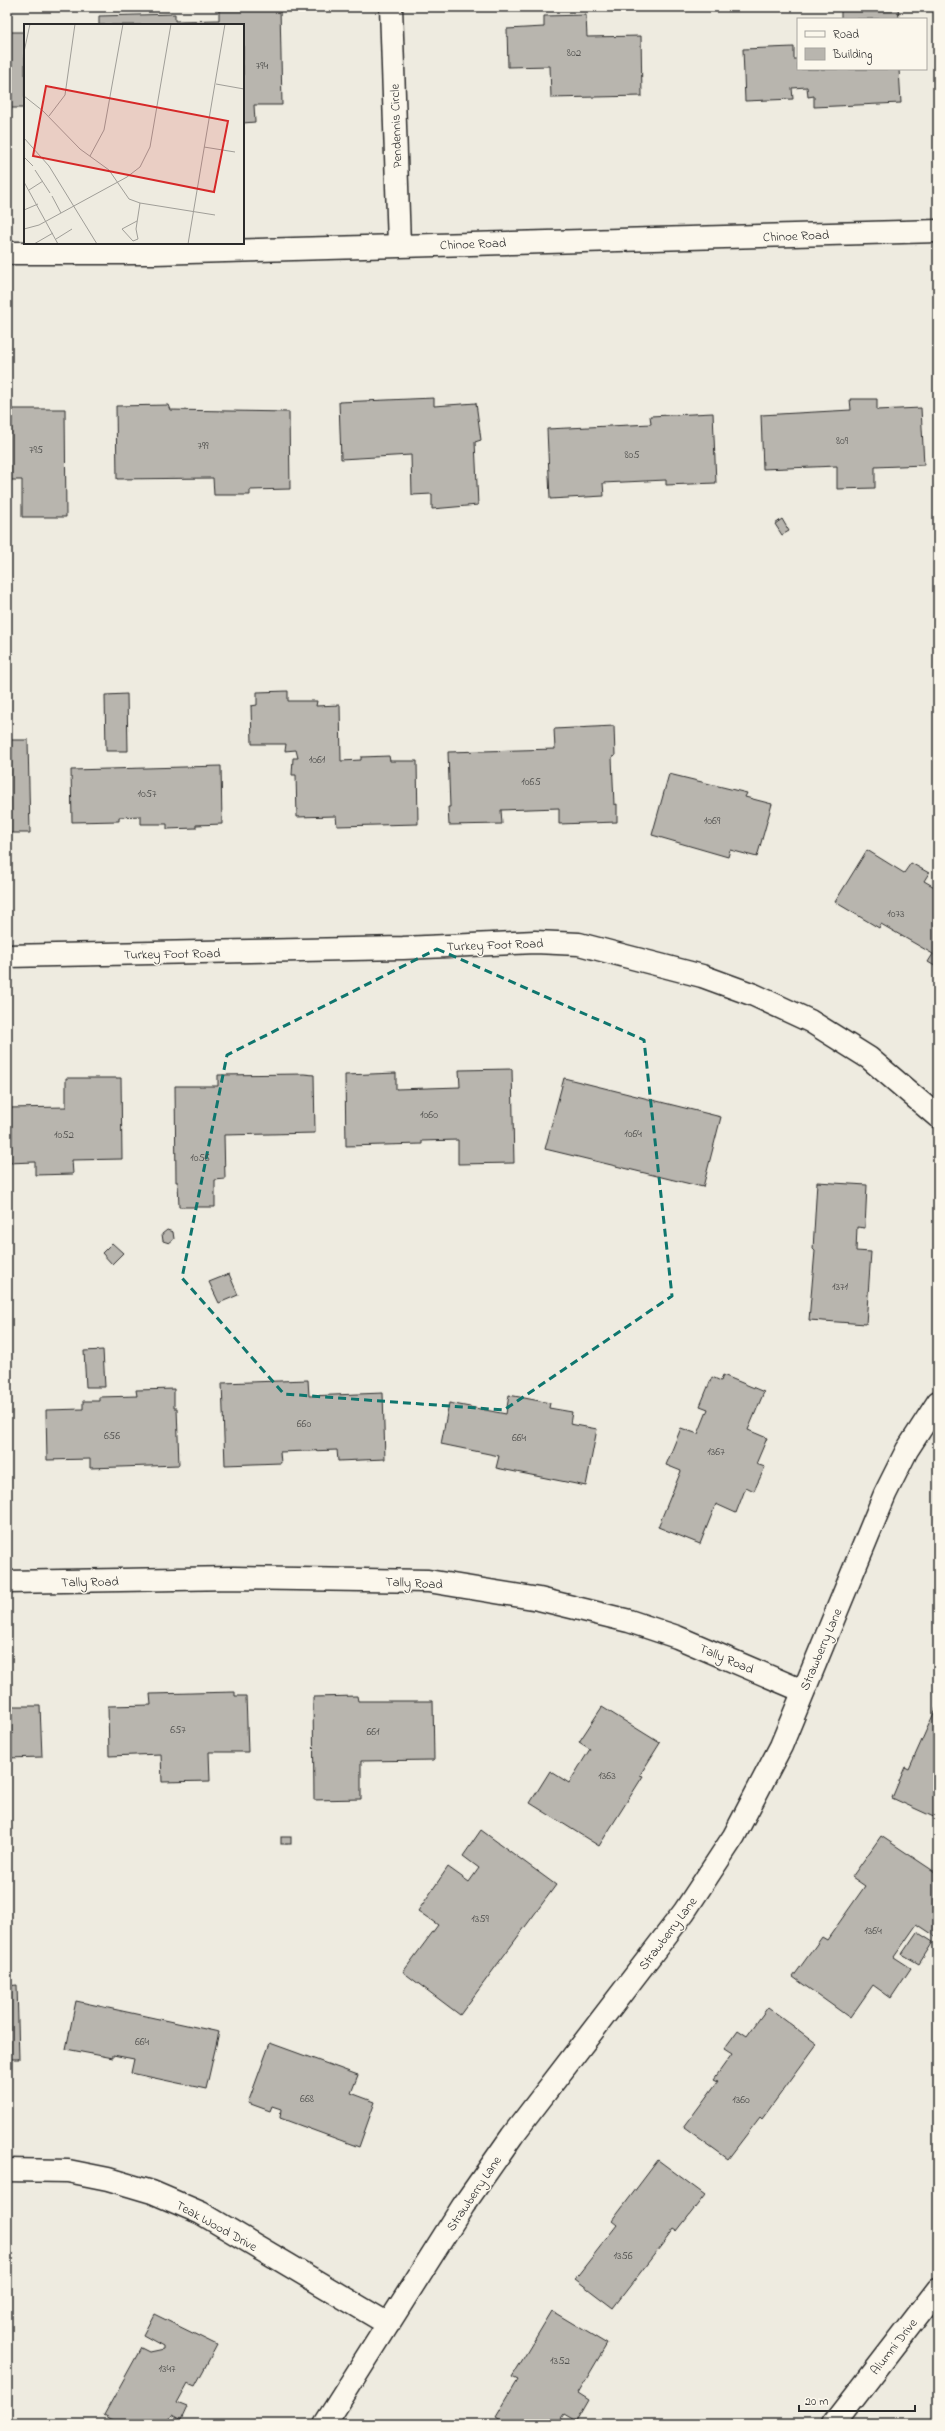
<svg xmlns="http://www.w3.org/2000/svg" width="945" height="2431" font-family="'Indie Flower',sans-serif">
  <rect width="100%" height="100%" fill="#eeebe0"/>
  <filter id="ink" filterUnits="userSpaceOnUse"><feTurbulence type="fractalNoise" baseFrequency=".025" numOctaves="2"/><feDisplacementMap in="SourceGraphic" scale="8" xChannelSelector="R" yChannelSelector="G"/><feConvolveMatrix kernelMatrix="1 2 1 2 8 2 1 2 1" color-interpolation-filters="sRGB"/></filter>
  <g filter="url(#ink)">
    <!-- building -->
    <g fill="#b8b5ae" stroke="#2b2b2b">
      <polygon points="219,7 280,7 282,105 254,105 255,122 243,123 243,25 99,25 99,16 175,14 175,21 219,20"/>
      <polygon points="841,7 898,7 899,19 841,19"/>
      <polygon points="586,15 587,37 641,36 642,96 551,98 550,66 508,67 507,29 544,27 544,16"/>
      <rect x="7" y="32" width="18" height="76"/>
      <polygon points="794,47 794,59 798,59 798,69 899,69 901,103 814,107 814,96 808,97 807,87 792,88 793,99 745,101 743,49"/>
      <polygon points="434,398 434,406 476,403 481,440 475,442 478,505 432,509 432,494 412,495 411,455 341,459 339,402"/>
      <polygon points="850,399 877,399 877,410 921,408 924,465 875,467 875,488 837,489 837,466 763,469 761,415 851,410"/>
      <polygon points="168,405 170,410 289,412 290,489 250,490 250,495 214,495 213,478 117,479 116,406"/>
      <polygon points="11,409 65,409 66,517 22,517 22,480 7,480 7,418 11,418"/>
      <polygon points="713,413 716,483 666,485 666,480 603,483 604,496 550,499 547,429 651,424 650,416"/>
      <polygon points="782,519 789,531 782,535 775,524"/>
      <polygon points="288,691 288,701 317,701 316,706 340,705 341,761 361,760 361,757 389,756 390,761 417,761 418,824 337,826 336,816 297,817 296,775 292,775 293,758 298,758 296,750 285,751 286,744 252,744 251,706 257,705 257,692"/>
      <polygon points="127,694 128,751 106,751 105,695"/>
      <polygon points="614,726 615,756 612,757 614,805 617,804 617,822 559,824 559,808 501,810 502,824 449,825 448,807 450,807 448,752 555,749 554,729"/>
      <polygon points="7,740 28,740 30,833 7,833"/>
      <polygon points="221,766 222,824 196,825 196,828 167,829 167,824 141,824 141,816 119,817 119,821 72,822 71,770"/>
      <polygon points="669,774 747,793 745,797 772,804 757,857 730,850 728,857 652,835"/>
      <polygon points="867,850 904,873 911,863 929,873 924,881 938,889 938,968 928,962 933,954 881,924 879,928 835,902"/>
      <polygon points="512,1069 514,1163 458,1164 458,1140 422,1141 422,1144 346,1146 345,1075 396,1073 396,1089 460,1087 459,1070"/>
      <polygon points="304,1074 314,1075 315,1133 224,1135 225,1179 215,1180 215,1207 179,1207 178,1182 176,1182 175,1086 218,1086 218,1075"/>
      <polygon points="66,1078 121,1078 122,1159 72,1160 73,1174 35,1175 35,1162 7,1163 7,1108 66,1107"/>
      <polygon points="564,1078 721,1117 703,1187 545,1149"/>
      <polygon points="817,1182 867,1185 865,1228 857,1227 856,1251 871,1252 866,1324 809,1320 815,1251 813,1249"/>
      <polygon points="167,1230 173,1232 174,1239 169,1243 163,1241 162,1234"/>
      <polygon points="112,1243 123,1253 112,1264 102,1253"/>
      <polygon points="229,1274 238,1295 219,1303 209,1282"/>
      <polygon points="103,1350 105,1387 86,1387 84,1351"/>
      <polygon points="723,1375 764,1392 748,1430 767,1438 756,1464 765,1467 754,1491 746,1487 736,1513 716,1504 700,1544 658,1527 681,1471 666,1465 681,1428 698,1434 708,1409 700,1406 712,1377 721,1381"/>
      <polygon points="308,1380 309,1396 383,1393 385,1459 338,1461 337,1450 280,1452 281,1463 225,1465 222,1383"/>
      <polygon points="174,1389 174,1408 177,1408 179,1465 90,1468 90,1459 47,1460 46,1410 83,1409 83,1401 99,1401 99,1397 137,1396 136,1390"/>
      <polygon points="509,1395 550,1403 549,1408 572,1412 570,1424 597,1429 586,1486 496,1468 499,1456 441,1444 449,1403 506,1414"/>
      <polygon points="235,1692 235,1696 246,1696 248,1752 209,1752 210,1781 162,1782 161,1754 109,1756 108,1706 151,1705 150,1694"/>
      <polygon points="357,1696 358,1701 433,1701 434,1760 361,1761 361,1799 314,1800 313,1697"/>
      <polygon points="938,1704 938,1819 892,1798 905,1767 909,1769"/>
      <polygon points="7,1706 40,1706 42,1757 7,1758"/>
      <polygon points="602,1707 660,1743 640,1775 643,1776 599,1846 530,1803 550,1771 569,1783 590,1749 579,1742"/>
      <polygon points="481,1830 556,1885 460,2015 403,1972 438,1925 418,1911 448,1867 469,1882 479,1868 463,1856"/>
      <polygon points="881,1836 938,1874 938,1938 917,1924 894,1957 911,1968 891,1998 873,1985 850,2018 793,1977 822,1937 827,1940 865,1886 852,1877"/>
      <rect x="281" y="1837" width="10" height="7"/>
      <polygon points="917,1932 933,1942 919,1964 902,1954"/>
      <polygon points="17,1985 19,2059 7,2059 7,1986"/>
      <polygon points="76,2001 219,2032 206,2089 131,2073 134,2059 113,2055 113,2058 66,2049"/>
      <polygon points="768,2007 817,2044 762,2119 760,2117 728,2159 684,2127 718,2081 714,2079 732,2054 724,2049 738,2030 747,2036"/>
      <polygon points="270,2043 358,2075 351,2093 375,2102 359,2147 280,2118 281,2109 272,2106 270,2111 248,2103"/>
      <polygon points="658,2160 705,2195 677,2231 674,2229 613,2308 575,2279 617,2225 612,2221"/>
      <polygon points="552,2311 607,2344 578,2393 589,2400 577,2421 565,2414 558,2424 507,2424 496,2417 518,2380 512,2377"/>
      <polygon points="154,2314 217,2345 195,2386 188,2383 177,2403 187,2407 181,2420 172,2415 166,2424 120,2424 104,2415 141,2348 149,2352 163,2349 163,2346 143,2335"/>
    </g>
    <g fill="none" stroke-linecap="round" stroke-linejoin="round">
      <!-- street casing -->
      <g stroke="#2b2b2b" stroke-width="25">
        <g id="street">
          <polyline points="391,7 399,245"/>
          <polyline points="7,956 403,948 535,942 579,944 702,976 754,995 810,1021 869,1058 938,1117"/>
          <polyline points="7,1582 233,1578 428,1581 539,1599 629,1621 677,1637 803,1691"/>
          <polyline points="7,2170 68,2171 108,2179 152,2192 201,2213 388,2324"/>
          <polyline points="325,2424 463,2206 512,2136 684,1912 734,1836 781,1746 885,1494 907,1450 938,1402"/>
        </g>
      </g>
      <!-- secondary casing -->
      <g stroke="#2b2b2b" stroke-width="25">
        <g id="secondary">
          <polyline points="7,253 154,253 938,231"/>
          <polyline points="834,2424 938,2289"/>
        </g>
      </g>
      <!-- street -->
      <use href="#street" stroke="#fbf7ec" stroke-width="22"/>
      <!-- secondary -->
      <use href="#secondary" stroke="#fbf7ec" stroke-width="22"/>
    </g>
  </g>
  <!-- marked area -->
  <path fill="none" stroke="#0f766e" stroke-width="3" stroke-dasharray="8 5" stroke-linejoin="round" d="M 437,949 L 644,1040 L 672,1296 L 504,1410 L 284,1394 L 182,1278 L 227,1055 Z"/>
  <g text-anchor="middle" stroke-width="3" stroke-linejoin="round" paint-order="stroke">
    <!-- number labels -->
    <g font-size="11" fill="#4e4e4c">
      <text x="574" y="56">802</text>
      <text x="262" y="69">794</text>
      <text x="842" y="444">809</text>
      <text x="203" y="449">799</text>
      <text x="36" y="453">795</text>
      <text x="632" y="458">805</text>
      <text x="317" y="763">1061</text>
      <text x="531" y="785">1065</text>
      <text x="147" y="797">1057</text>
      <text x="712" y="824">1069</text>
      <text x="896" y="917">1073</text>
      <text x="429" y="1118">1060</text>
      <text x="633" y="1137">1064</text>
      <text x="64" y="1138">1052</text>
      <text x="200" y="1161">1056</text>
      <text x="840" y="1290">1371</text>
      <text x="304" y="1427">660</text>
      <text x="112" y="1439">656</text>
      <text x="519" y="1441">664</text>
      <text x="716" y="1455">1367</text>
      <text x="178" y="1733">657</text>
      <text x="373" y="1735">661</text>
      <text x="607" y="1779">1363</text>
      <text x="480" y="1922">1359</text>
      <text x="873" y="1934">1364</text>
      <text x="142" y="2045">664</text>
      <text x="307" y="2102">668</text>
      <text x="741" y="2103">1360</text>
      <text x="623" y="2259">1356</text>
      <text x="560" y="2364">1352</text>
      <text x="167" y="2372">1347</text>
    </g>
    <!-- street labels -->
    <g font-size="13" fill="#2b2b2b" stroke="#fbf7ec">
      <text transform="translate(395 126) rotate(-92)" y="5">Pendennis Circle</text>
      <text transform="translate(796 235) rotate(-2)" y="5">Chinoe Road</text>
      <text transform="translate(473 243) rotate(-2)" y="5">Chinoe Road</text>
      <text transform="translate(495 944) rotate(-2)" y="5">Turkey Foot Road</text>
      <text transform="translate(172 953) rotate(-1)" y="5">Turkey Foot Road</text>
      <text transform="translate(90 1581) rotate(-1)" y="5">Tally Road</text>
      <text transform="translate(414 1582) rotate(3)" y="5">Tally Road</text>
      <text transform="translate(820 1649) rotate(-67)" y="5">Strawberry Lane</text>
      <text transform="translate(727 1658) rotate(23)" y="5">Tally Road</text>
      <text transform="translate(667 1933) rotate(-53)" y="5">Strawberry Lane</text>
      <text transform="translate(473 2193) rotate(-56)" y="5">Strawberry Lane</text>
      <text transform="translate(217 2225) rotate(29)" y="5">Teak Wood Drive</text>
      <text transform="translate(893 2346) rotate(-52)" y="5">Alumni Drive</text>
    </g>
  </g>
  <!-- overview -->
  <g transform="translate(24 24)">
    <rect width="220" height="220" fill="#eeebe0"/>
    <path fill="none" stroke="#a09e98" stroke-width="1" d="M 0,28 L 6,0M 192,60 L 220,65M 0,72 L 19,87 L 56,125 L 85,146 L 105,175 L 116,179 L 191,191M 25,92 L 41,71 L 51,0M 0,114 L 25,142 L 73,220M 180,123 L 211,128M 66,132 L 80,106 L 99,0M 0,133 L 9,142M 11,146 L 26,169M 0,158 L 34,220M 5,166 L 19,157M 28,172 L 37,189M 0,186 L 14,180M 113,197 L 98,205 L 109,217 L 114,215 L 112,205 L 116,179M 0,205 L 15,201 L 103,153 L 116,143 L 126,123 L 147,0M 32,215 L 48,205M 10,220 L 29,209M 164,220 L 201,0"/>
    <path fill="#d62828" fill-opacity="0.15" stroke="#d62828" stroke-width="2" d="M 22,62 L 204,97 L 190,168 L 9,132 Z"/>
    <rect width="220" height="220" fill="none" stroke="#2b2b2b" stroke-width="2"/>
  </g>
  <!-- margin -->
  <rect width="945" height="2431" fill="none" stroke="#fbf7ec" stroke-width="24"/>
  <rect x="12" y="12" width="921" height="2407" fill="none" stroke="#2b2b2b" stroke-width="1.5" filter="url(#ink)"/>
  <!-- legend -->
  <rect x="797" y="18" width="130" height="52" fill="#fbf7ec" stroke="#a8a59f"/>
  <rect x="805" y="31" width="20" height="6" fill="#fbf7ec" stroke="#a8a59f"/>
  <text x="833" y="38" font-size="12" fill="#2b2b2b">Road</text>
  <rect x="805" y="48" width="20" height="12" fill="#b8b5ae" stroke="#a8a59f"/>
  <text x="833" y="58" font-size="12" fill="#2b2b2b">Building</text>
  <!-- scale -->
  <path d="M799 2405v6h116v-6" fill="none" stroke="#2b2b2b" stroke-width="2"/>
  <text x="805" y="2405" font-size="12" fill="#2b2b2b" stroke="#fbf7ec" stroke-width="3" paint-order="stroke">20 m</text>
</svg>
